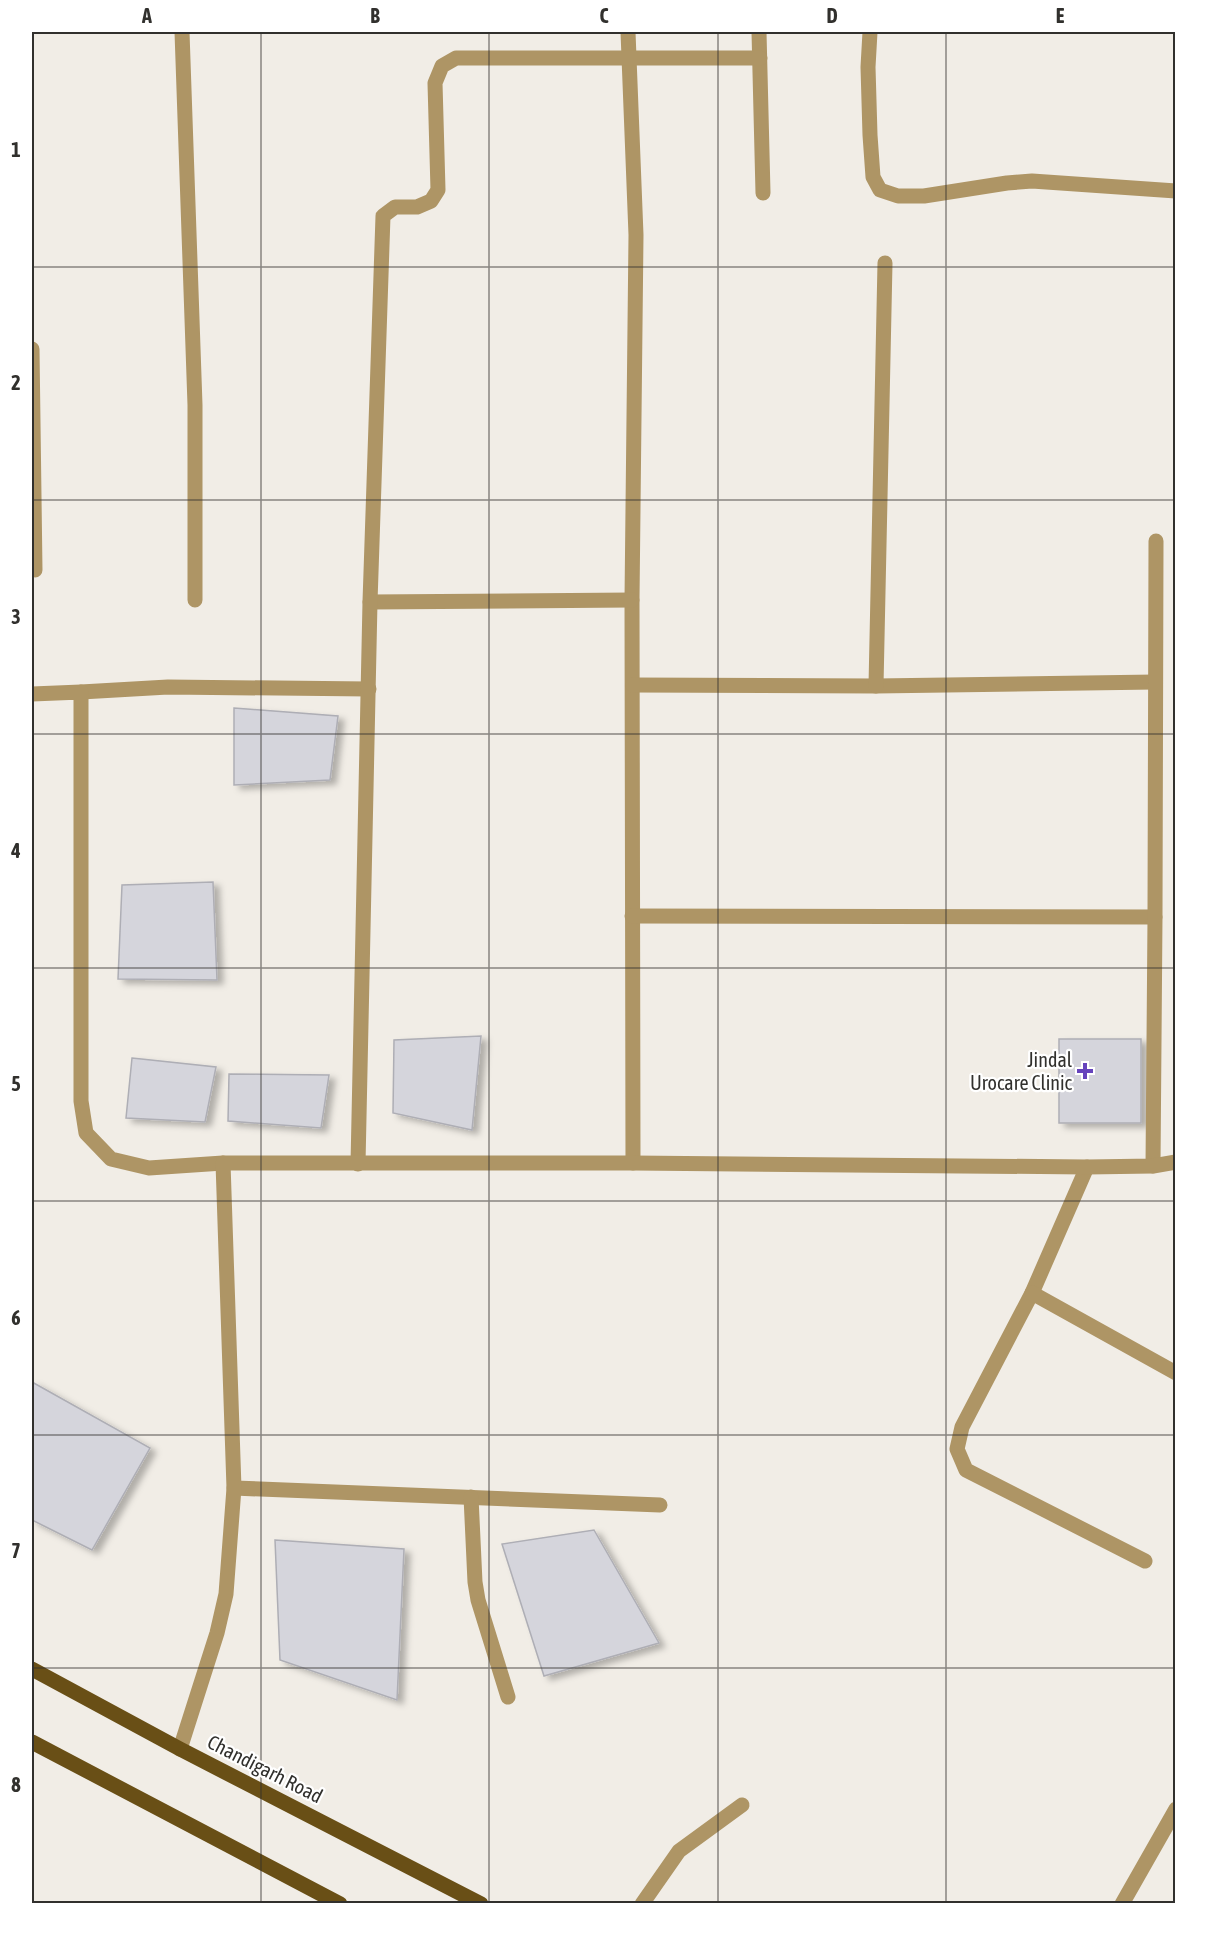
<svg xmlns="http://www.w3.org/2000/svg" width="1207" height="1935" font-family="'Asap Condensed',sans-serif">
  <defs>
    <filter id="shadow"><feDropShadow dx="6" dy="4" stdDeviation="3" flood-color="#0004"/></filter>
  </defs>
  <rect width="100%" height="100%" fill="#f1ede6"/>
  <!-- building -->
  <g fill="#d5d5dc" stroke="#aeaeb5" stroke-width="1.5" filter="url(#shadow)">
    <polygon points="234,708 338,716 330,780 234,785"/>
    <polygon points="213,882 217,980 118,979 122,885"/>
    <polygon points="481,1036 472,1130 393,1113 394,1040"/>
    <rect x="1059" y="1039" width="82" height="84"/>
    <polygon points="132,1058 216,1067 205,1122 126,1118"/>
    <polygon points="229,1074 329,1075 321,1128 228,1121"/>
    <polygon points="32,1382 150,1448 92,1550 32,1520"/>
    <polygon points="594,1530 659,1643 544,1676 502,1544"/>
    <polygon points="275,1540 404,1549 397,1700 280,1660"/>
  </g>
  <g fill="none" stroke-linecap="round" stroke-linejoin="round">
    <!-- minor -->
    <g stroke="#ae9565" stroke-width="15">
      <polyline points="182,32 195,405 195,600"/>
      <polyline points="628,32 636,235 632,600 633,1163"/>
      <polyline points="759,32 763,193"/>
      <polyline points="870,32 868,67 870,135 873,177 880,190 898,196 924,196 1007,183 1032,181 1176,191"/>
      <polyline points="32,349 35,570"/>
      <polyline points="370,602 632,600"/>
      <polyline points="633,685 876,686 1155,682"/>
      <polyline points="876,686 885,263"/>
      <polyline points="81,692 168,687 369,689"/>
      <polyline points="32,694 81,692 81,1101 86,1133 111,1159 149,1168 223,1163"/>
      <polyline points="632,916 1155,917"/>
      <polyline points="358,1164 370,602 383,216 395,207 417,207 431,201 438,190 435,83 442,66 456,58 760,58"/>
      <polyline points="1153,1166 1155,917 1156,541"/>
      <polyline points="1087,1167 1032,1293 962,1427 957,1449 966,1470 1145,1561"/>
      <polyline points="1032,1293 1176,1373"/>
      <polyline points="234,1488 660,1505"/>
      <polyline points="471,1497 475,1582 478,1600 508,1697"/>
      <polyline points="180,1749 217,1633 226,1594 234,1488 223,1163 633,1163 1087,1167 1153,1166 1176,1162"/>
      <polyline points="642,1904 679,1851 742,1805"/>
      <polyline points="1122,1904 1176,1809"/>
    </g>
    <!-- major -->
    <g stroke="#694f16" stroke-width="15">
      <polyline points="32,1669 180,1749 481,1904"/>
      <polyline points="32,1742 340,1904"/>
    </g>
  </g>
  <!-- grid -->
  <path fill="none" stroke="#31302d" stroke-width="1.5" stroke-opacity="0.55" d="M 261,32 L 261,1904M 489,32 L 489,1904M 718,32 L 718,1904M 946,32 L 946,1904M 32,267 L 1176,267M 32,500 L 1176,500M 32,734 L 1176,734M 32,968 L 1176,968M 32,1201 L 1176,1201M 32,1435 L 1176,1435M 32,1668 L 1176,1668"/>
  <!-- markers -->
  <path fill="#6643bc" stroke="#fff" stroke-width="2" d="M1082 1062h6v6h6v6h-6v6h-6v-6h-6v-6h6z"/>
  <g text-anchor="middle" stroke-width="4.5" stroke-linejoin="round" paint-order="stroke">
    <!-- poi labels -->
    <g font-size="20" fill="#31302d" stroke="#fff" text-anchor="end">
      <text x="1072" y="1067">Jindal<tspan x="1072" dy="23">Urocare Clinic</tspan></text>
    </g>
    <!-- street labels -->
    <g font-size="20" fill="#31302d" stroke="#fff">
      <text transform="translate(265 1769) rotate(27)" y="7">Chandigarh Road</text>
    </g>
  </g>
  <!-- border -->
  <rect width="1207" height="1935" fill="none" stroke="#ffffff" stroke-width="66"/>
  <rect x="33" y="33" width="1141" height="1869" fill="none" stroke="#31302d" stroke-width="2"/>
  <g font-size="20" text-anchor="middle" font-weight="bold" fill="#31302d">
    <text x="147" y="23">A</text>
    <text x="375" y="23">B</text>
    <text x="604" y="23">C</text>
    <text x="832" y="23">D</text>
    <text x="1060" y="23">E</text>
    <text x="16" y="157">1</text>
    <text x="16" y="390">2</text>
    <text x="16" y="624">3</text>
    <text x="16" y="858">4</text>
    <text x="16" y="1091">5</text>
    <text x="16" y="1325">6</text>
    <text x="16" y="1558">7</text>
    <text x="16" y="1792">8</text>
  </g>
</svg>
